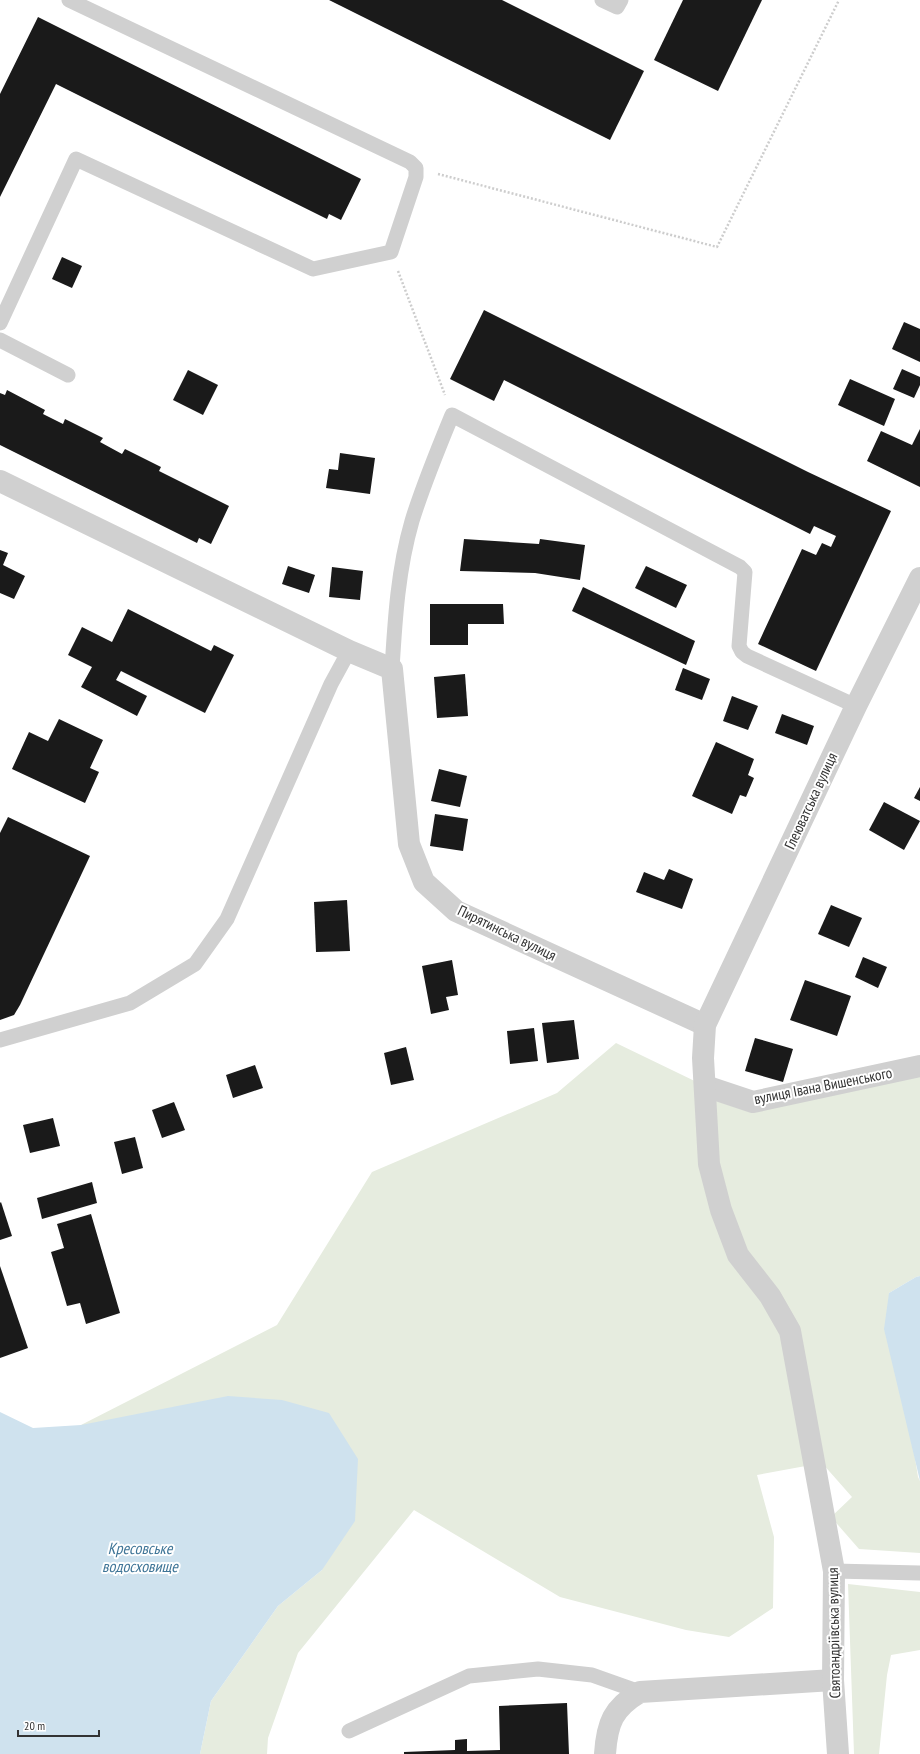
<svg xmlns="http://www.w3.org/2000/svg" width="920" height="1754" font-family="'PT Sans Narrow',sans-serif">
  <rect width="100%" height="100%" fill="#fff"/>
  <!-- green -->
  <g fill="#e6ecdf">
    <polygon points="616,1043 705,1086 753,1102 920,1066 920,1276 916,1277 889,1293 918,1477 920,1481 920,1553 859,1549 831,1517 852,1497 822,1463 757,1475 774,1537 773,1608 729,1637 686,1630 560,1597 414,1510 298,1653 268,1738 267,1754 200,1754 211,1701 278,1606 322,1570 81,1425 277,1325 372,1172 557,1093"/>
    <polygon points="848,1584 920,1592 920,1650 891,1655 887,1675 879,1754 854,1754"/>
  </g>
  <!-- water -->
  <g fill="#cfe2ee">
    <polygon points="920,1276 920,1481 884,1329 889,1293 916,1277"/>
    <polygon points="228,1396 282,1400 329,1413 358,1459 355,1521 322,1570 278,1606 211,1701 200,1754 0,1754 0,1412 33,1428 81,1425"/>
  </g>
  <!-- building -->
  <g fill="#1a1a1a">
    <polygon points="329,0 502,0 644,71 610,140"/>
    <polygon points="683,0 762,0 718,91 654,60"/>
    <polygon points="38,17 361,179 341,220 329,214 327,219 56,84 0,197 0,94"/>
    <polygon points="62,257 82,266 72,288 52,279"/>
    <polygon points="484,310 808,472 891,511 816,671 758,644 802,549 816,555 822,543 831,547 836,536 814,526 810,534 504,380 494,401 450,379"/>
    <polygon points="904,322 920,329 920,362 892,349"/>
    <polygon points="902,369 920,377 920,385 914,398 893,389"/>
    <polygon points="188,370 218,385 203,415 173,400"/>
    <polygon points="850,379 895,399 884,426 838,405"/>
    <polygon points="7,390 45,410 43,414 63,424 65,419 103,438 100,442 122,454 125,449 161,467 159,471 229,506 211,544 199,538 197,543 0,445 0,393 5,395"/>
    <polygon points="920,429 920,487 867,461 881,431 912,445"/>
    <polygon points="340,453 375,458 370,494 326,488 329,469 338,470"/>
    <polygon points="464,539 539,544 540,539 585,545 580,580 535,573 460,571"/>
    <polygon points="0,550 8,553 3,565 25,576 14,599 0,593"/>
    <polygon points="288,566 315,575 309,593 282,584"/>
    <polygon points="646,566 687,585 676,608 635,588"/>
    <polygon points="332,567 363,571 360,600 329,597"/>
    <polygon points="583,587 695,641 686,665 572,611"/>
    <polygon points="430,604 503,604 504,624 468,624 468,645 430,645"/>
    <polygon points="128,609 211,651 214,645 234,655 205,713 121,671 116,680 147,696 137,716 81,687 92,667 68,655 82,627 112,642"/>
    <polygon points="683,668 710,679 702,700 675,690"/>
    <polygon points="465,674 468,716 437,718 434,677"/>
    <polygon points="732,696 758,706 748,730 723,721"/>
    <polygon points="782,714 814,726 807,745 775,733"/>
    <polygon points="59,719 103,740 90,768 99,772 85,803 12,769 29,732 48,741"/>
    <polygon points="716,742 754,759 748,775 754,778 746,797 740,795 732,814 692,796"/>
    <polygon points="439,769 467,776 460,807 431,801"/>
    <polygon points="920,787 920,801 914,798"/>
    <polygon points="884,802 920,821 904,850 869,830"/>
    <polygon points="435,814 468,819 463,851 430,846"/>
    <polygon points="8,817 90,856 20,1005 14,1015 0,1020 0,833"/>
    <polygon points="669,869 693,879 682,909 636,892 644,872 664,880"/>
    <polygon points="347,900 350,951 316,952 314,902"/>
    <polygon points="831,905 862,918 849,947 818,934"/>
    <polygon points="863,957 887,967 878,988 855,977"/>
    <polygon points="452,960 458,995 446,997 449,1010 431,1014 422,966"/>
    <polygon points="805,980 851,996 837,1036 790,1020"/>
    <polygon points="574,1020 579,1059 547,1063 542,1023"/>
    <polygon points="534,1028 538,1061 510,1064 507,1031"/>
    <polygon points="755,1038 793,1049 783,1082 745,1071"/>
    <polygon points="406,1047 414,1080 391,1085 384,1053"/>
    <polygon points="255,1065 263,1088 233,1098 226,1075"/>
    <polygon points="174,1102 185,1130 162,1138 152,1110"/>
    <polygon points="53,1118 60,1146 30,1153 23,1125"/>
    <polygon points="135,1137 143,1168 122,1174 114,1142"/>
    <polygon points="92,1182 97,1203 42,1219 37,1198"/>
    <polygon points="1,1202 12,1236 0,1240 0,1203"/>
    <polygon points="91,1214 120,1313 86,1324 80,1303 67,1306 51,1252 64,1248 57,1224"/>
    <polygon points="0,1266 28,1348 0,1358"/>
    <polygon points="567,1703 569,1754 404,1754 404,1752 455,1750 455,1740 467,1739 467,1751 500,1750 499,1706"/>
  </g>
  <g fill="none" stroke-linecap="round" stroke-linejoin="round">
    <!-- path -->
    <g stroke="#cdcdcd" stroke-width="2.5" stroke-dasharray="2 2" stroke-linecap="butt">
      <polyline points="438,174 717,247 839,0"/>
      <polyline points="398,271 445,395"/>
    </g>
    <!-- service -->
    <g stroke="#d0d0d0" stroke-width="15">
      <polyline points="602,0 617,7 621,0"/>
      <polyline points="0,323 76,159 313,269 391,252 416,177 416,168 410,162 69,0"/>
      <polyline points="0,340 68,375"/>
      <path d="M 392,669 C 395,619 398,569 412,521 C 423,485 438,449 452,415 L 740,567 L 745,572 L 739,646 L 742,652 L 747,656 L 856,706"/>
      <polyline points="0,1040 130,1003 195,964 227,919 331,684 349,651"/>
      <polyline points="834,1571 920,1573"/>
      <polyline points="349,1731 469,1676 538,1669 592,1675 640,1692"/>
    </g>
    <!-- minor -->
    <g stroke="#d0d0d0" stroke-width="22">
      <polyline points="0,481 349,651 392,669 409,844 424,882 456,911 705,1025"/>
      <polyline points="705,1086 753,1102 920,1066"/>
      <path d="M 605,1754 C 607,1723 613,1708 640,1692 L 833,1680"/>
      <polyline points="838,1754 833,1680 834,1571 790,1331 770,1296 738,1255 721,1210 709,1164 703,1058 705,1025 856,706 920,578"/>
    </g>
  </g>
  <g text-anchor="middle" stroke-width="4" stroke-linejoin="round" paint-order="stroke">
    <!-- street labels -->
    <g font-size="15" fill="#333" stroke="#fff">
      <text transform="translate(811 801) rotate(-65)" y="5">Глеюватська вулиця</text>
      <text transform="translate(507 933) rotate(26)" y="5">Пирятинська вулиця</text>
      <text transform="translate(823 1086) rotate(-11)" y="5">вулиця Івана Вишенського</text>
      <text transform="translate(834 1633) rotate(-91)" y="5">Святоандріївська вулиця</text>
    </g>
    <!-- water labels -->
    <g font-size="16" font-style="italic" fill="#3f7597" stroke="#fff">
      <text x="140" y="1554">Кресовське<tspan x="140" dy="18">водосховище</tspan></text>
    </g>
  </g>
  <!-- scale -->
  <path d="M18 1730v6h81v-6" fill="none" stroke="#333333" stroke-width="2"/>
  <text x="24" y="1730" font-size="12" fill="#333333" stroke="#ffffff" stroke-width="3" paint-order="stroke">20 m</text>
</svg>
